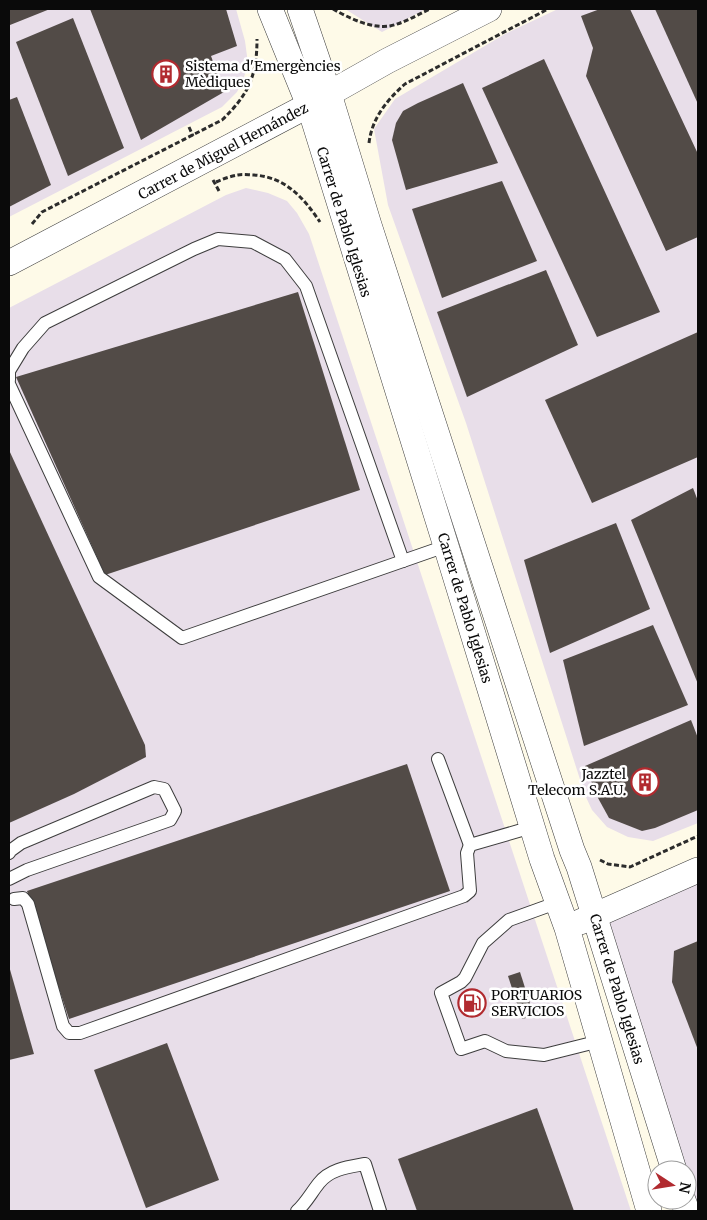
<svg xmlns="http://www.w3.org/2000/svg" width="707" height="1220" font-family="Merriweather,serif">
  <rect width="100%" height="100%" fill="#fefae8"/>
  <!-- industrial -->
  <g fill="#e8dee9">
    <polygon points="9,9 236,9 245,41 247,56 247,69 242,82 237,92 222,107 9,217"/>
    <polygon points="345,9 426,9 382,32"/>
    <polygon points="558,9 698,9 698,823 653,841 628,837 607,827 592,810 585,795 466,423 388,205 374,129 395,99 505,34"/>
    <polygon points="246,188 268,193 287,201 297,213 309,234 631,1211 9,1211 9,308 226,195"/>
    <polygon points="698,876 698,1211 687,1195 687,1170 680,1170 606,918"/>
  </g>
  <!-- building -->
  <g fill="#524b47">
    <polygon points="9,9 50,9 10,25"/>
    <polygon points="90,9 226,9 237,46 211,56 224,92 141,140"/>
    <polygon points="600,9 630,9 698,154 698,237 666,251 586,76 593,48 581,16"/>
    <polygon points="655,9 698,9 698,104"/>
    <polygon points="73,18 124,148 68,176 16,42"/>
    <polygon points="544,59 660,312 597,337 482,88"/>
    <polygon points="463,83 498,163 406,190 392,140 396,123 403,111 418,103"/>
    <polygon points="17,97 51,185 9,207 9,100"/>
    <polygon points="502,181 537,261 442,298 412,209"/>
    <polygon points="546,270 578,345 467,397 437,312"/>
    <polygon points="298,292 360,490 105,575 16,377"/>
    <polygon points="698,332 698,457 592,503 545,400"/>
    <polygon points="9,450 145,745 146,757 74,794 9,823"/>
    <polygon points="693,488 698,501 698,684 631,520"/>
    <polygon points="616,523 650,609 550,653 524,560"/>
    <polygon points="653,625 688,705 584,746 563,660"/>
    <polygon points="691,720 698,738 698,810 655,828 642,831 609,818 598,798 585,766"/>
    <polygon points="407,764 450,891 69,1019 27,891"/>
    <polygon points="698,941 698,1050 672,982 674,951"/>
    <polygon points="9,966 34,1054 9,1060"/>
    <polygon points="520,972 534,1016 522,1019 508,976"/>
    <polygon points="167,1043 219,1180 146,1208 94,1070"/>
    <polygon points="537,1108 574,1211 417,1211 398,1159"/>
  </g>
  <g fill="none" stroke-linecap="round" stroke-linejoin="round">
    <!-- service casing -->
    <g stroke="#3d3d3d" stroke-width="14">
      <g id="service">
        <polyline points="9,380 9,371 23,348 45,323 194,249 218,239 253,242 285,259 306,286 403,561"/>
        <polyline points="9,384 99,577 182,638 446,546"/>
        <polyline points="438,759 470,845"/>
        <polyline points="9,853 10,851 21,843 154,787 164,789 175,811 170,820 27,870 9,879"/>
        <polyline points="14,899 23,898 28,904 63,1026 69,1033 80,1033 464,896 470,891 467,853 470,845 532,827"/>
        <polyline points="559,902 509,920 483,943 465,978 461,982 441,993 461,1049 485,1041 506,1051 544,1055 600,1041"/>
        <path d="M 297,1211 C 306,1203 311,1193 319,1183 C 330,1169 348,1167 365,1164 L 380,1211"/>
      </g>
    </g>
    <!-- minor casing -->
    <g stroke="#3d3d3d" stroke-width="26">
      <g id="minor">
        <polyline points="270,9 309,105 446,546 542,859 567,928 649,1211"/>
        <polyline points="300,9 329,94 369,225 572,850 579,867 674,1170"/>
        <polyline points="9,263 309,105 387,61 489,9"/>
        <polyline points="580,922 698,870"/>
        <polyline points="683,1200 687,1211"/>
      </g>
    </g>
    <!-- path -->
    <g stroke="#2c2c2c" stroke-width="3" stroke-dasharray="5 2.5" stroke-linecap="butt">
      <path d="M 333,9 C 349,18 371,29 390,26 C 404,23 417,15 430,9"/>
      <polyline points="189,127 193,136"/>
      <path d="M 369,143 C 372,118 387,100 405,84 L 548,9"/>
      <polyline points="213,180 219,191"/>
      <path d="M 216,182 C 223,179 231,176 238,175 C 243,174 249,175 254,175 C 285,177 303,197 320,222"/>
      <path d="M 32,224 L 42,212 L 222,120 C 248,95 257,77 257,39"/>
      <polyline points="600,860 608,864 630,867 698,836"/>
    </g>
    <!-- service -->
    <use href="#service" stroke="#fff" stroke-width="12"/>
    <!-- minor -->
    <use href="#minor" stroke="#fff" stroke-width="25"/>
  </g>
  <!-- icons -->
  <defs>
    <g id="building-ring" transform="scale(1.4375)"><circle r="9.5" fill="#fff" stroke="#b12a2f" stroke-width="1.5"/><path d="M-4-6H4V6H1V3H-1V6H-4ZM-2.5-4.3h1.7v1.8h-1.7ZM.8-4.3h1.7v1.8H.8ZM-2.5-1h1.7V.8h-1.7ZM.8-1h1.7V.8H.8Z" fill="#b12a2f"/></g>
    <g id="fuel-ring" transform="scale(1.4375)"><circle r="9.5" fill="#fff" stroke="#b12a2f" stroke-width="1.5"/><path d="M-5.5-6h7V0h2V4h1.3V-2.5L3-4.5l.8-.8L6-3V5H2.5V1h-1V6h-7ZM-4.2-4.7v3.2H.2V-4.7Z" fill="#b12a2f"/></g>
  </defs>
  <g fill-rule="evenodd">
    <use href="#building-ring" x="166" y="74"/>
    <use href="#building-ring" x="645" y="782"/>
    <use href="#fuel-ring" x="472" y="1003"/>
  </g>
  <g text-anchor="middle" stroke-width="5" stroke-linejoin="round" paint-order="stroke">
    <!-- poi labels -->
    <g font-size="14" fill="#0a0a0a" stroke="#fff" text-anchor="start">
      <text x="185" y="71">Sistema d'Emergències<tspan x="185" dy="16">Mèdiques</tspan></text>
      <text x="626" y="779" text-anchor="end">Jazztel<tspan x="626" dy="16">Telecom S.A.U.</tspan></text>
      <text x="491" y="1000">PORTUARIOS<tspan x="491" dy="16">SERVICIOS</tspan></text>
    </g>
    <!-- street labels -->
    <g font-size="14" fill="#0a0a0a" stroke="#fff">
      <text transform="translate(223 151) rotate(-28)" y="5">Carrer de Miguel Hernández</text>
      <text transform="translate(344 222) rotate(73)" y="5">Carrer de Pablo Iglesias</text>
      <text transform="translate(465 608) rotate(73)" y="5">Carrer de Pablo Iglesias</text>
      <text transform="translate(617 989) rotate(73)" y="5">Carrer de Pablo Iglesias</text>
    </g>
  </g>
  <!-- border -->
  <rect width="707" height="1220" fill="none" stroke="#0a0a0a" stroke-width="20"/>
  <!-- north arrow -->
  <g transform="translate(672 1185) rotate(102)"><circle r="24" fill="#ffffff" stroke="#9d9d9d"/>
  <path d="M0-4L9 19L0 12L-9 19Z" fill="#b12a2f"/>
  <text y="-8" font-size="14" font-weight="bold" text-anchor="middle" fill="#0a0a0a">N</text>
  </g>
</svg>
